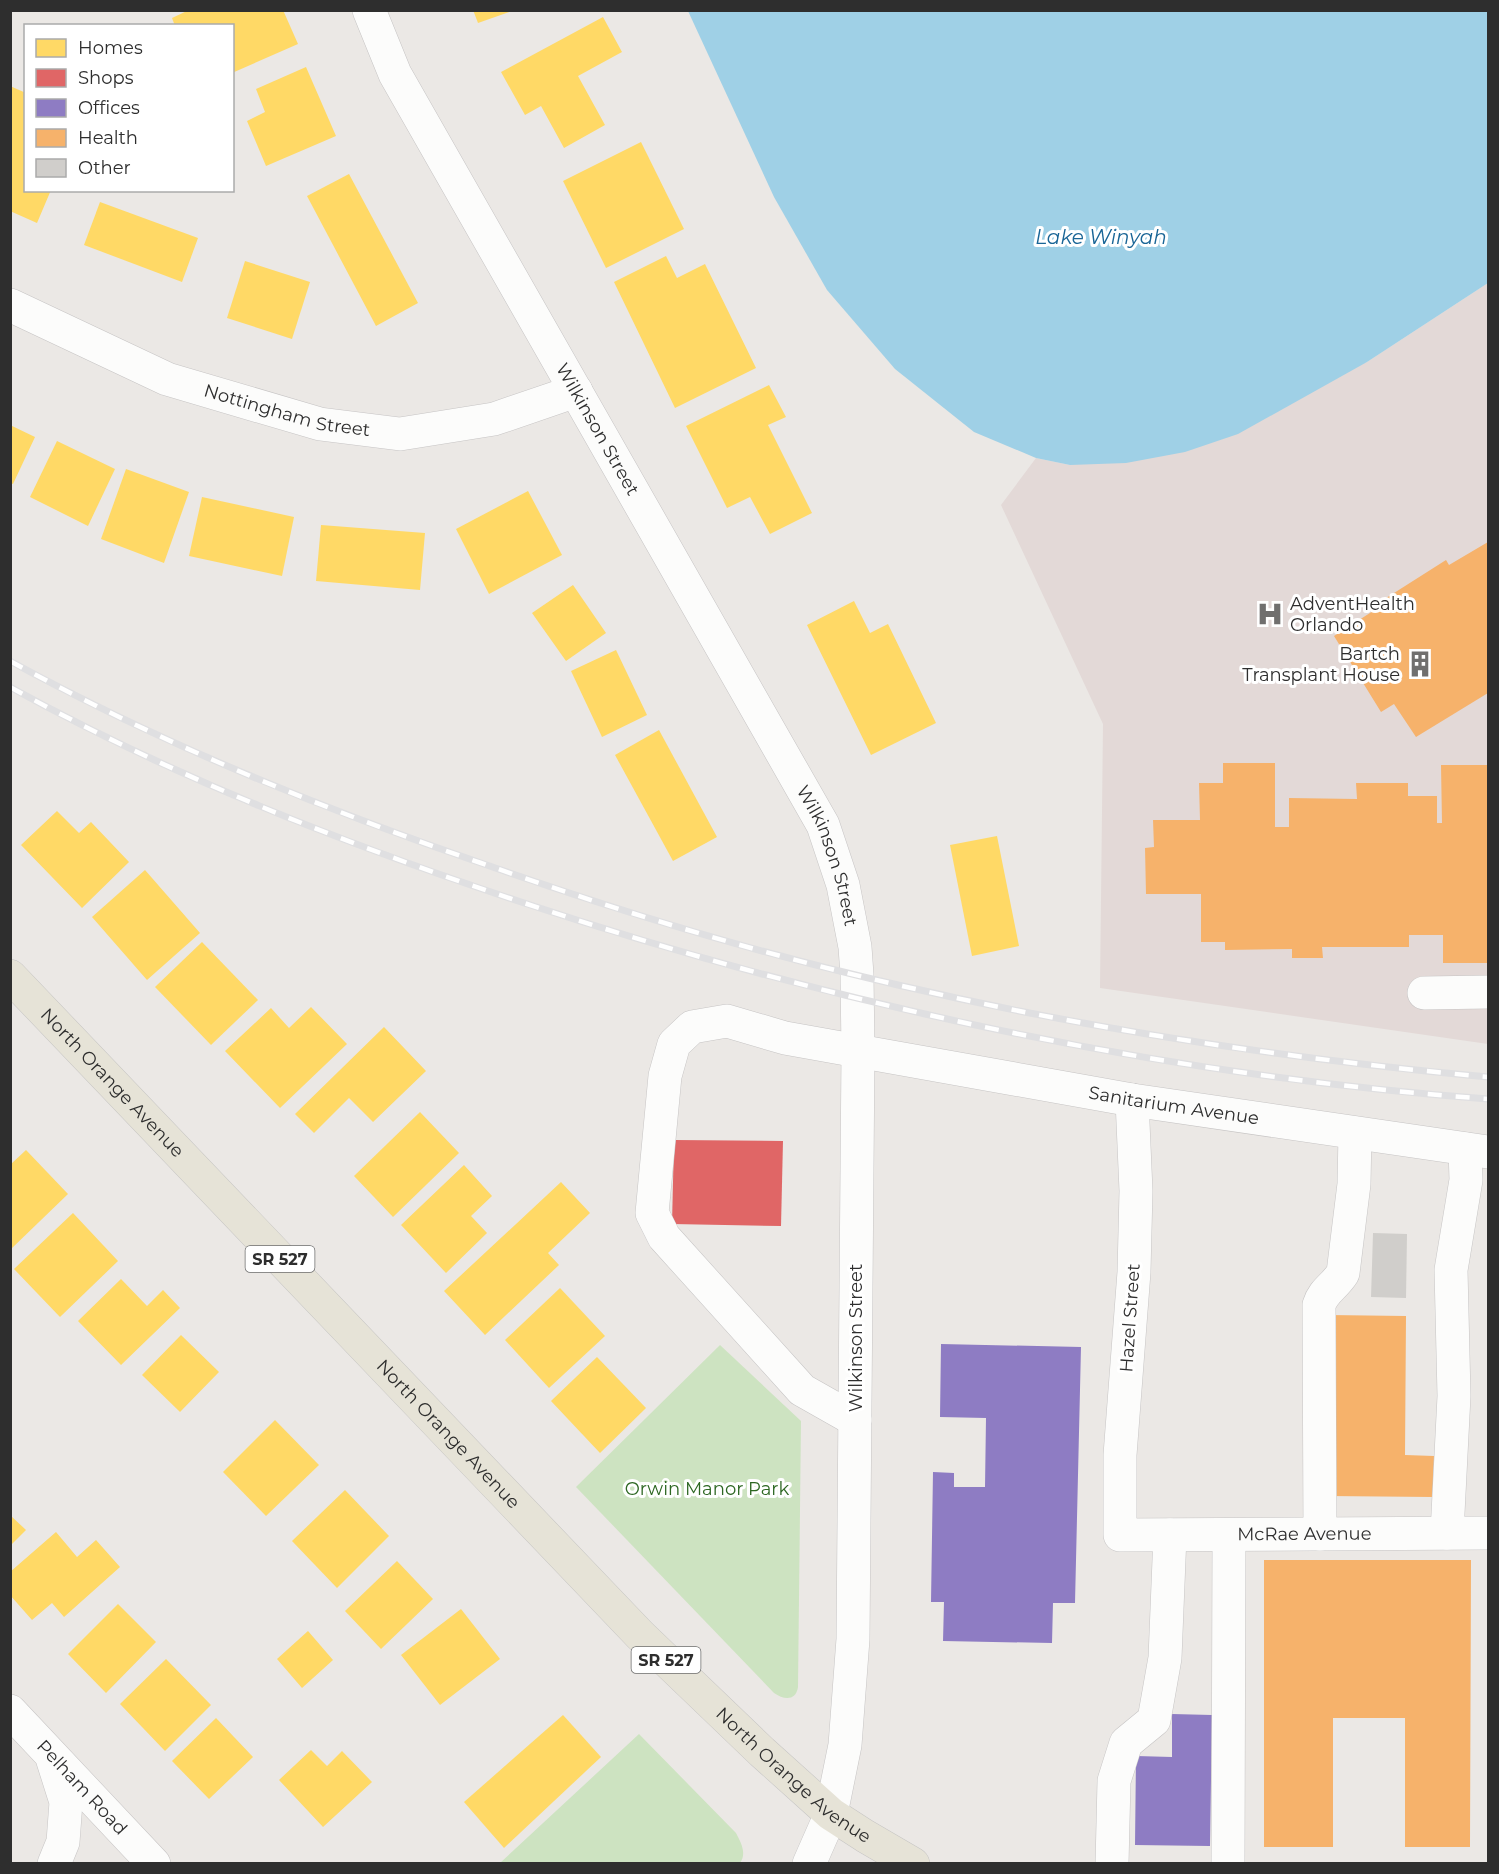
<svg xmlns="http://www.w3.org/2000/svg" width="1499" height="1874" font-family="Montserrat,sans-serif">
  <rect width="100%" height="100%" fill="#ebe8e5"/>
  <!-- medical -->
  <polygon fill="#e3d9d7" points="1488,283 1488,1044 1100,988 1103,724 1001,505 1036,458 1070,465 1367,362"/>
  <!-- green -->
  <g fill="#cde3c1">
    <path d="M 720,1345 L 801,1421 L 798,1687 C 796,1701 784,1700 774,1693 L 576,1487 Z"/>
    <path d="M 639,1734 L 736,1833 C 741,1843 747,1853 740,1863 L 500,1863 Z"/>
  </g>
  <!-- water -->
  <polygon fill="#9fd0e6" points="688,11 1488,11 1488,283 1367,362 1238,434 1185,452 1126,463 1070,465 1036,458 974,432 895,369 827,290 774,197"/>
  <!-- homes -->
  <g fill="#ffd966">
    <polygon points="189,10 283,10 298,44 232,73 232,26 175,26 172,18"/>
    <polygon points="473,10 512,10 512,11 478,23"/>
    <polygon points="603,17 622,52 578,76 605,125 564,148 541,106 525,115 501,72"/>
    <polygon points="306,67 336,136 266,166 247,121 265,112 256,89"/>
    <polygon points="10,86 26,93 26,190 51,190 37,223 10,211"/>
    <polygon points="641,142 684,229 606,268 563,181"/>
    <polygon points="349,174 418,303 376,326 307,196"/>
    <polygon points="100,202 198,238 182,282 84,245"/>
    <polygon points="666,256 677,278 705,264 756,368 675,408 614,282"/>
    <polygon points="245,261 310,282 292,339 227,318"/>
    <polygon points="769,385 786,417 768,425 812,513 770,534 750,497 727,508 686,426"/>
    <polygon points="10,425 35,437 13,484 10,483"/>
    <polygon points="57,441 115,469 88,526 30,497"/>
    <polygon points="126,469 189,492 164,563 101,539"/>
    <polygon points="528,491 562,555 489,594 456,529"/>
    <polygon points="202,497 294,517 282,576 189,556"/>
    <polygon points="321,525 425,533 420,590 316,581"/>
    <polygon points="573,585 606,633 566,661 532,613"/>
    <polygon points="854,601 870,633 888,624 936,723 871,755 807,625"/>
    <polygon points="616,650 647,715 602,737 571,671"/>
    <polygon points="659,730 717,837 673,861 615,755"/>
    <polygon points="57,811 79,833 91,822 129,862 82,908 21,845"/>
    <polygon points="997,836 1019,946 972,956 950,845"/>
    <polygon points="145,870 200,933 147,980 92,917"/>
    <polygon points="202,942 258,1000 211,1045 155,987"/>
    <polygon points="311,1007 347,1044 280,1108 225,1051 271,1008 289,1028"/>
    <polygon points="384,1027 426,1071 373,1122 349,1098 314,1133 295,1114"/>
    <polygon points="420,1112 459,1153 393,1217 354,1176"/>
    <polygon points="26,1150 68,1194 10,1250 10,1165"/>
    <polygon points="464,1165 492,1196 471,1216 487,1233 446,1273 401,1225"/>
    <polygon points="561,1182 590,1213 548,1253 559,1265 485,1335 444,1291"/>
    <polygon points="73,1213 118,1261 60,1317 14,1269"/>
    <polygon points="121,1279 147,1306 163,1290 180,1308 121,1365 78,1321"/>
    <polygon points="560,1288 605,1336 549,1388 505,1340"/>
    <polygon points="181,1335 219,1372 180,1412 142,1375"/>
    <polygon points="597,1357 646,1408 600,1453 551,1401"/>
    <polygon points="275,1420 319,1465 266,1516 223,1472"/>
    <polygon points="345,1490 389,1536 337,1588 292,1541"/>
    <polygon points="10,1515 26,1530 10,1546"/>
    <polygon points="56,1532 77,1557 96,1540 120,1567 64,1617 52,1603 32,1620 10,1595 10,1572"/>
    <polygon points="397,1561 433,1599 381,1649 345,1611"/>
    <polygon points="118,1604 156,1642 106,1693 68,1654"/>
    <polygon points="461,1609 500,1659 440,1705 401,1655"/>
    <polygon points="308,1631 333,1660 302,1688 277,1659"/>
    <polygon points="166,1659 211,1705 165,1751 120,1704"/>
    <polygon points="563,1715 601,1757 504,1848 464,1802"/>
    <polygon points="216,1718 253,1757 209,1799 172,1761"/>
    <polygon points="311,1750 327,1766 342,1751 372,1782 323,1827 279,1780"/>
  </g>
  <!-- shops -->
  <polygon fill="#e06666" points="674,1140 783,1141 781,1226 672,1224"/>
  <!-- offices -->
  <g fill="#8e7cc3">
    <polygon points="941,1344 1081,1347 1075,1603 1053,1603 1052,1643 943,1641 944,1602 931,1602 933,1472 954,1473 954,1487 985,1487 986,1418 940,1417"/>
    <polygon points="1172,1714 1212,1715 1210,1846 1135,1845 1136,1756 1172,1757"/>
  </g>
  <!-- health -->
  <g fill="#f6b26b">
    <polygon points="1488,542 1488,693 1416,737 1394,704 1381,712 1334,636 1384,604 1383,600 1446,560 1449,565"/>
    <polygon points="1223,763 1275,763 1275,827 1289,827 1289,798 1357,799 1356,783 1408,783 1408,796 1437,796 1437,823 1442,823 1441,765 1488,765 1488,963 1443,963 1443,935 1409,935 1409,947 1322,947 1323,958 1292,958 1292,949 1225,950 1225,942 1201,942 1201,894 1146,894 1145,848 1154,847 1153,820 1200,820 1199,783 1223,783"/>
    <polygon points="1328,1315 1406,1316 1405,1455 1434,1456 1433,1497 1327,1496"/>
    <polygon points="1264,1560 1471,1560 1470,1847 1405,1847 1405,1718 1333,1718 1333,1847 1264,1847"/>
  </g>
  <!-- building -->
  <polygon fill="#d0cecb" points="1373,1233 1407,1234 1406,1298 1371,1297"/>
  <g fill="none" stroke-linecap="round" stroke-linejoin="round">
    <!-- minor casing -->
    <g stroke="#c6c4c4" stroke-width="34">
      <g id="minor">
        <path id="s1" d="M 369,10 L 395,74 L 823,825 L 843,885 L 855,947 L 857,975 L 858,1052 L 853,1639 L 845,1745 L 831,1814 L 809,1864"/>
        <path id="s2" d="M 10,305 L 167,379 L 320,424 L 400,434 L 494,419 L 576,391"/>
        <polyline points="1424,993 1488,992"/>
        <path id="s3" d="M 1132,1100 L 1136,1191 L 1134,1272 L 1120,1455 L 1120,1535 L 1488,1533"/>
        <path id="s4" d="M 855,1420 L 802,1390 L 664,1237 L 652,1213 L 665,1076 L 674,1044 L 692,1027 L 727,1021 L 785,1038 L 1132,1100 L 1488,1152"/>
        <polyline points="1447,1533 1454,1396 1451,1270 1466,1180 1465,1149"/>
        <path d="M 1320,1534 L 1319,1305 C 1323,1291 1335,1286 1343,1273 L 1354,1184 L 1355,1133"/>
        <path id="s5" d="M 10,1711 L 154,1864"/>
        <polyline points="53,1761 66,1802 63,1842 54,1864"/>
        <polyline points="1112,1864 1114,1781 1126,1743 1154,1720 1165,1658 1170,1535"/>
        <polyline points="1228,1864 1229,1535"/>
      </g>
    </g>
    <!-- major casing -->
    <g stroke="#c6c5c4" stroke-width="34">
      <g id="major">
        <path id="s6" d="M 10,976 L 640,1635 L 762,1752 L 831,1814 L 865,1836 L 913,1864"/>
      </g>
    </g>
    <!-- minor -->
    <use href="#minor" stroke="#fcfcfb" stroke-width="33"/>
    <!-- major -->
    <use href="#major" stroke="#e6e3d7" stroke-width="33"/>
    <!-- rail casing -->
    <g stroke="#dfdfe1" stroke-width="7">
      <g id="rail">
        <path d="M 10,661 C 160,743 320,808 481,863 C 618,911 757,953 898,985 C 1092,1030 1290,1059 1488,1077"/>
        <path d="M 10,687 C 171,776 343,843 518,901 C 829,1004 1161,1075 1488,1099"/>
      </g>
    </g>
    <!-- rail -->
    <use href="#rail" stroke="#fff" stroke-width="4.5" stroke-dasharray="14" stroke-linecap="butt"/>
  </g>
  <!-- icons -->
  <defs>
    <g id="hospital-bare" transform="scale(2.07)"><path d="M-5-5h3v3.5h4V-5h3V5h-3V1.5h-4V5h-3Z" fill="#706f6e" stroke="#fff" stroke-width="2.5" paint-order="stroke"/></g>
    <g id="building-bare" transform="scale(2.07)"><path d="M-4-6H4V6H1V3H-1V6H-4ZM-2.5-4.3h1.7v1.8h-1.7ZM.8-4.3h1.7v1.8H.8ZM-2.5-1h1.7V.8h-1.7ZM.8-1h1.7V.8H.8Z" fill="#706f6e" stroke="#fff" stroke-width="2.5" paint-order="stroke"/></g>
  </defs>
  <g fill-rule="evenodd">
    <use href="#hospital-bare" x="1270" y="614"/>
    <use href="#building-bare" x="1420" y="664"/>
  </g>
  <g text-anchor="middle" stroke-width="6" stroke-linejoin="round" paint-order="stroke">
    <!-- shield labels -->
    <g fill="#fff" stroke="#6d6d6d" stroke-width="1.5">
      <rect x="245.5" y="1246" width="69" height="26" rx="4.5"/>
      <rect x="631.5" y="1647" width="69" height="26" rx="4.5"/>
    </g>
    <g font-size="16" font-weight="bold" fill="#2e2e2e">
      <text x="280" y="1265">SR 527</text>
      <text x="666" y="1666">SR 527</text>
    </g>
    <!-- street labels -->
    <g font-size="18" fill="#2e2e2e" stroke="#fff">
      <text dy="6" stroke="none"><textPath href="#s2" startOffset="298">Nottingham Street</textPath></text>
      <text dy="6" stroke="none"><textPath href="#s1" startOffset="478">Wilkinson Street</textPath></text>
      <text dy="6" stroke="none"><textPath href="#s1" startOffset="964">Wilkinson Street</textPath></text>
      <text dy="6" stroke="none"><textPath href="#s6" startOffset="148">North Orange Avenue</textPath></text>
      <text dy="6" stroke="none"><textPath href="#s4" startOffset="980">Sanitarium Avenue</textPath></text>
      <text transform="translate(1130 1318) rotate(-86)" y="6">Hazel Street</text>
      <text transform="translate(856 1338) rotate(-90)" y="6">Wilkinson Street</text>
      <text dy="6" stroke="none"><textPath href="#s6" startOffset="634">North Orange Avenue</textPath></text>
      <text dy="6" stroke="none"><textPath href="#s3" startOffset="620">McRae Avenue</textPath></text>
      <text dy="6" stroke="none"><textPath href="#s6" startOffset="1120">North Orange Avenue</textPath></text>
      <text dy="6" stroke="none"><textPath href="#s5" startOffset="105">Pelham Road</textPath></text>
    </g>
    <!-- poi labels -->
    <g font-size="18" fill="#2e2e2e" stroke="#fff" text-anchor="start">
      <text x="1290" y="610">AdventHealth<tspan x="1290" dy="21">Orlando</tspan></text>
      <text x="1400" y="660" text-anchor="end">Bartch<tspan x="1400" dy="21">Transplant House</tspan></text>
    </g>
    <!-- park labels -->
    <g font-size="18" fill="#2d6722" stroke="#fff">
      <text x="707" y="1495">Orwin Manor Park</text>
    </g>
    <!-- water labels -->
    <g font-size="20" font-style="italic" fill="#196596" stroke="#fff">
      <text x="1101" y="244">Lake Winyah</text>
    </g>
  </g>
  <!-- border -->
  <rect width="1499" height="1874" fill="none" stroke="#2e2e2e" stroke-width="24"/>
  <!-- legend -->
  <rect x="24" y="24" width="210" height="168" fill="#ffffff" stroke="#ababab" stroke-width="1.5"/>
  <rect x="36" y="39" width="30" height="18" fill="#ffd966" stroke="#ababab" stroke-width="1.5"/>
  <text x="78" y="54" font-size="18" fill="#2e2e2e">Homes</text>
  <rect x="36" y="69" width="30" height="18" fill="#e06666" stroke="#ababab" stroke-width="1.5"/>
  <text x="78" y="84" font-size="18" fill="#2e2e2e">Shops</text>
  <rect x="36" y="99" width="30" height="18" fill="#8e7cc3" stroke="#ababab" stroke-width="1.5"/>
  <text x="78" y="114" font-size="18" fill="#2e2e2e">Offices</text>
  <rect x="36" y="129" width="30" height="18" fill="#f6b26b" stroke="#ababab" stroke-width="1.5"/>
  <text x="78" y="144" font-size="18" fill="#2e2e2e">Health</text>
  <rect x="36" y="159" width="30" height="18" fill="#d0cecb" stroke="#ababab" stroke-width="1.5"/>
  <text x="78" y="174" font-size="18" fill="#2e2e2e">Other</text>
</svg>
